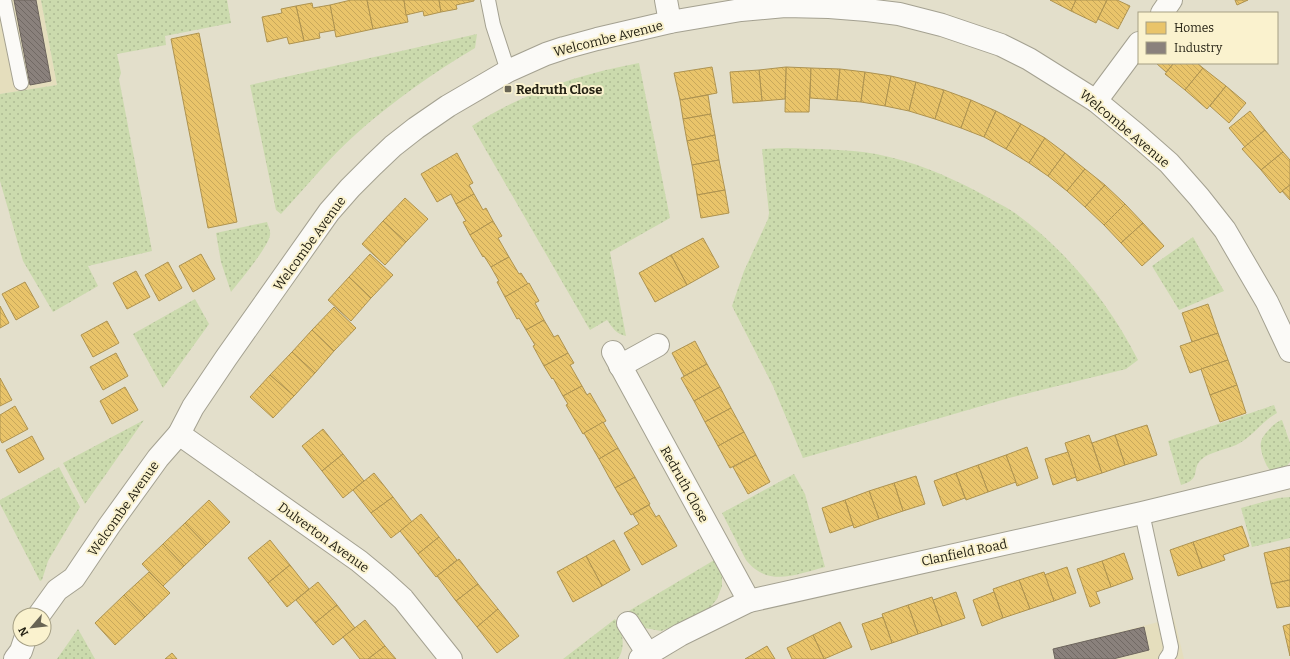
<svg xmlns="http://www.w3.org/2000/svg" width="1290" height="659" font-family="Bitter,serif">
  <defs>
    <pattern id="grass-dots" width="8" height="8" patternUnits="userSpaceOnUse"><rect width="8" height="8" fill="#cbdaad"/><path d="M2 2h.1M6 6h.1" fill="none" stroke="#aebb94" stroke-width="1.8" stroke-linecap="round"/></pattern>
    <pattern id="homes-back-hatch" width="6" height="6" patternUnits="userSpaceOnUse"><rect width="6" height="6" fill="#e9c46a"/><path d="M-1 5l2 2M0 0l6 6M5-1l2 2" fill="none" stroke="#c8a85b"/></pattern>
    <pattern id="industry-back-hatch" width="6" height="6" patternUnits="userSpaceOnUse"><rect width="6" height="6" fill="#8a817c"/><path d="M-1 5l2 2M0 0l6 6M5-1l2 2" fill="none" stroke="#716964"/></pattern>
  </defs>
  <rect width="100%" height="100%" fill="#e3dfcb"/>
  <!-- built -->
  <g fill="#e5debd">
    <polygon points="0,0 41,0 57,85 0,94"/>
    <polygon points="1174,618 1184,659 1055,659 1053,649"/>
  </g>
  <!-- grass -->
  <g fill="url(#grass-dots)">
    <polygon points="41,0 227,0 231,23 165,36 166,45 117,54 121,73 119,79 152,251 88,266 98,286 53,312 23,261 0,181 0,94 57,85"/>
    <path d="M 477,34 L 475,48 C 433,73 393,101 356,134 C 329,158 306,187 281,214 L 276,210 L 250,85 Z"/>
    <path d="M 639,63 L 670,218 L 610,252 L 626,336 C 616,334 612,327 607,320 L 590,330 L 472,126 C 523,93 579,74 639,63 Z"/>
    <path d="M 786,148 C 816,149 846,149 876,154 C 912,161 946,175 978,192 C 990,199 1003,205 1015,213 C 1067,251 1109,303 1138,360 L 1126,369 L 1009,398 L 803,458 L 773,386 L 732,306 L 744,271 L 768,219 L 769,213 L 762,149 Z"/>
    <path d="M 267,222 C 268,226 271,231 270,235 C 269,246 239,282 231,292 L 221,262 L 216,233 Z"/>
    <polygon points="1193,237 1224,291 1179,310 1152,266"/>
    <polygon points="195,299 209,324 163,388 133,334"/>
    <path d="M 1274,405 L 1277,413 C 1262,421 1252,438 1236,445 C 1227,449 1208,453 1202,459 C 1190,469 1203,479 1181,485 L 1168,441 Z"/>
    <polygon points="144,420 85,504 63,463"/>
    <path d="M 1282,420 L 1290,443 L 1290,462 L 1283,470 L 1271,471 C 1266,467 1259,449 1261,442 C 1262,435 1276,421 1282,420 Z"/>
    <polygon points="59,467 80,507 48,561 42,580 40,581 0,504 0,500"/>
    <path d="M 794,474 L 805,494 L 825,567 C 797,574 768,588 746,560 L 722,513 Z"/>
    <polygon points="1290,497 1290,538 1252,547 1241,508 1278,498"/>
    <polygon points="716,559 722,571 722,586 717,599 708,610 680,624 661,631 645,628 638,623 627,612"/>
    <path d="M 615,619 C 623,631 626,647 618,659 L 563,659 Z"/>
    <polygon points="78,629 95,659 57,659"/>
  </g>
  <!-- homes -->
  <g fill="url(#homes-back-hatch)" stroke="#ae9350">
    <polygon points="351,0 367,0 373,29 336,37 330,5"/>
    <polygon points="367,0 404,0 408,22 373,29"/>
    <polygon points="404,0 439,0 441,12 424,16 423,11 406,15"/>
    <polygon points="439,0 474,0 474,1 456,5 457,9 441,12"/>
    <polygon points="1050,0 1076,0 1071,11"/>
    <polygon points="1076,0 1107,0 1096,23 1071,11"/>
    <polygon points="1107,0 1117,0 1130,6 1118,29 1098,19"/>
    <polygon points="1235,0 1248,0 1237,5"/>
    <polygon points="312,3 313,8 330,5 335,30 319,33 320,38 304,41 296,6"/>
    <polygon points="296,6 304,41 289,44 287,37 267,42 262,17 282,13 281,9"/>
    <polygon points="199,33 237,222 208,228 171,39"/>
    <polygon points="1156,63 1174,63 1166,72"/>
    <polygon points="1174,63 1197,63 1203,68 1185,90 1165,74"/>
    <polygon points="712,67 717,93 680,100 674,73"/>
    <polygon points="786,67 811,68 809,112 785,112"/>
    <polygon points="786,67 785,99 762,101 759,70"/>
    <polygon points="811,68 840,69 837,100 810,98"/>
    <polygon points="1203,68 1226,86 1207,109 1185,90"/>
    <polygon points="840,69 865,72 861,102 837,100"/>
    <polygon points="759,70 762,101 733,103 730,72"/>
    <polygon points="865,72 891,76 885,106 861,102"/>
    <polygon points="891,76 916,82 909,111 885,106"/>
    <polygon points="916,82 944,90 935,119 909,111"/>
    <polygon points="1226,86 1246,103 1229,123 1210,106"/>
    <polygon points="944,90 971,100 961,128 935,119"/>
    <polygon points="708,95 711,114 683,119 680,100"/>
    <polygon points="971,100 996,111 984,137 961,128"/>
    <polygon points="996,111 1021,124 1006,149 984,137"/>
    <polygon points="1250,111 1265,130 1245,147 1229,128"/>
    <polygon points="711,114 715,135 687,141 683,119"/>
    <polygon points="1021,124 1045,138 1029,163 1006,149"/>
    <polygon points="1265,130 1283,152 1261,170 1242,149"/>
    <polygon points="715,135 719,160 692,165 687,141"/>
    <polygon points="1045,138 1065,153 1048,176 1029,163"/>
    <polygon points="1283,152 1290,160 1290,185 1280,193 1261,170"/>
    <polygon points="457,153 473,183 469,185 474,194 456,204 451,194 437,202 421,174"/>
    <polygon points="1065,153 1085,169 1067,191 1048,176"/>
    <polygon points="719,160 725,190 697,195 692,165"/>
    <polygon points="1085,169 1105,185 1085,207 1067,191"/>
    <polygon points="1105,185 1125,204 1104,225 1085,207"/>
    <polygon points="1290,185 1290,200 1282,191"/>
    <polygon points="725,190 729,213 701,218 697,195"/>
    <polygon points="474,194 483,210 486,208 493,221 470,235 463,222 466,221 456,204"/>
    <polygon points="405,198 428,219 406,242 383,221"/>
    <polygon points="1125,204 1143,223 1121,243 1104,225"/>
    <polygon points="383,221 406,242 385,265 362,244"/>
    <polygon points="493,221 502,236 498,238 509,257 491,267 484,256 483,257 470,235"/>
    <polygon points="1143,223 1164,246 1142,266 1121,243"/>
    <polygon points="703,238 719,267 687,285 671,255"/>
    <polygon points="201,254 215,279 193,292 179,266"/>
    <polygon points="370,254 393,275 371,298 349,277"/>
    <polygon points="671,255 687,285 655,302 639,273"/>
    <polygon points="509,257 519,274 521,273 528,284 505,297 497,282 499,281 491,267"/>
    <polygon points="168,262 182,288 159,301 145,275"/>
    <polygon points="136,271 150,297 127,309 113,283"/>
    <polygon points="349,277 371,298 351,321 328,300"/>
    <polygon points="25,282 39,307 16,320 2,294"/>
    <polygon points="529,283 539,301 535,303 544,320 526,330 519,318 517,319 505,297"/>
    <polygon points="1208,304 1218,333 1192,342 1182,313"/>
    <polygon points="0,306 9,323 0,328"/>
    <polygon points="334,307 356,328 334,351 312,330"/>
    <polygon points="544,320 554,337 558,335 568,353 544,366 533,346 535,345 526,330"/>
    <polygon points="107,321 119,343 93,357 81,335"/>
    <polygon points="312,330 334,351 315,373 292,352"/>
    <polygon points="1218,333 1228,360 1190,373 1180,346"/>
    <polygon points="695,341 707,364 684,376 672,353"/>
    <polygon points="292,352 315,373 294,396 270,375"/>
    <polygon points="116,353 128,376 103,390 90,367"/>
    <polygon points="568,353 574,363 570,365 582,386 563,396 553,378 552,379 544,366"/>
    <polygon points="1228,360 1237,385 1210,395 1201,369"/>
    <polygon points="707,364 720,387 694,401 681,378"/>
    <polygon points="270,375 294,396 273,418 250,397"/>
    <polygon points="0,378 12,400 0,406"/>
    <polygon points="1237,385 1246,413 1220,422 1210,395"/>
    <polygon points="582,386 587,395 590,393 606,421 583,434 566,405 568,404 563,396"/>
    <polygon points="125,387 138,410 112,424 100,401"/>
    <polygon points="720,387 731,408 705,422 694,401"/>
    <polygon points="15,406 28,429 2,443 0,439 0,415"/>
    <polygon points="731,408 744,432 718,446 705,422"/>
    <polygon points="603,422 618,448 599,459 584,433"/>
    <polygon points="1147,425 1157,455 1125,465 1115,435"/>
    <polygon points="323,429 343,454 322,471 302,446"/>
    <polygon points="744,432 756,455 730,468 718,446"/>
    <polygon points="1089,435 1102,473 1077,481 1065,443"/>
    <polygon points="1115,435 1125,465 1102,473 1092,443"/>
    <polygon points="32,436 44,459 19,473 6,450"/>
    <polygon points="1027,447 1038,478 1017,486 1006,455"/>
    <polygon points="618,448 635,477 615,488 599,459"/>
    <polygon points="1068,452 1076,477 1053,485 1045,459"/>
    <polygon points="343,454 364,481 343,498 322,471"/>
    <polygon points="756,455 770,482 748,494 733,467"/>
    <polygon points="1006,455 1016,482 988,492 978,465"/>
    <polygon points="978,465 988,492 966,500 956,473"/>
    <polygon points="374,473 393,497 371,513 353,490"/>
    <polygon points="956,473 965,498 943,506 934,481"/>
    <polygon points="916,476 925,504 903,511 894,483"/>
    <polygon points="635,477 650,504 631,515 615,488"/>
    <polygon points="894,483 903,511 879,519 869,491"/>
    <polygon points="869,491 879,519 854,528 845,500"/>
    <polygon points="393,497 412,522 391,538 371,513"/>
    <polygon points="209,500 230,522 206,545 185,523"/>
    <polygon points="845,500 853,525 830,533 822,508"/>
    <polygon points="649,505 656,517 659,515 677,546 642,565 624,533 639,524 633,514"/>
    <polygon points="421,514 439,537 418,554 400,531"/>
    <polygon points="185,523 206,545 184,566 163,544"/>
    <polygon points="1242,526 1249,546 1223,555 1225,560 1202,568 1193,542"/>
    <polygon points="439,537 457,560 436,577 418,554"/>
    <polygon points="270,540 290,565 268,583 248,558"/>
    <polygon points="614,540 630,570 602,586 586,556"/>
    <polygon points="1193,542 1202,568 1178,576 1170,550"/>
    <polygon points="163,544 184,566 163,586 142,564"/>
    <polygon points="1290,547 1290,580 1271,584 1264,553"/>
    <polygon points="1124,553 1133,579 1111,587 1102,561"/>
    <polygon points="586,556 602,586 573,602 557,572"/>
    <polygon points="459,559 478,584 456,601 437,576"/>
    <polygon points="1102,561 1111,587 1096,592 1100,603 1090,607 1077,569"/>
    <polygon points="290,565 309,589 287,607 268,583"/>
    <polygon points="1067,567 1076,593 1054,601 1044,575"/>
    <polygon points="149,572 170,593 145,617 124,595"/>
    <polygon points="1044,572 1054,601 1030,609 1019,580"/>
    <polygon points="1019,580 1030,609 1003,618 993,589"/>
    <polygon points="1290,580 1290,606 1277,608 1271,584"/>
    <polygon points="318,582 337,605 315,623 296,600"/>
    <polygon points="478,584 498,609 477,627 456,601"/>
    <polygon points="956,592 965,618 942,626 933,600"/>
    <polygon points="994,592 1003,618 982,626 973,600"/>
    <polygon points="124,595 145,617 115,645 95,623"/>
    <polygon points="932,597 942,626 918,634 908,605"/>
    <polygon points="337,605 355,628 333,645 315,623"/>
    <polygon points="908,605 918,634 892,643 882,614"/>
    <polygon points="498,609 519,636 497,653 477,627"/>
    <polygon points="883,617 892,643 871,650 862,624"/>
    <polygon points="365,620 385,646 368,659 360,659 343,637"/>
    <polygon points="840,622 852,647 824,659 813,635"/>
    <polygon points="1290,624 1290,656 1283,626"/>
    <polygon points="813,635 824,659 792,659 787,648"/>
    <polygon points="385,646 396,659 368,659"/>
    <polygon points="767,646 775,659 745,659"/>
    <polygon points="172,653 177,659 165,659"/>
  </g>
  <!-- industry -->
  <g fill="url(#industry-back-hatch)" stroke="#6c645d">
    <polygon points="14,0 36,0 51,81 30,85"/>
    <polygon points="1144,627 1149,650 1113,659 1055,659 1053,649"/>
  </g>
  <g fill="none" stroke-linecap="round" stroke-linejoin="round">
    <!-- lane casing -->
    <g stroke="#a4a191" stroke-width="16">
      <g id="lane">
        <polyline points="4,0 21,83"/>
        <polyline points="488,0 493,25 508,71"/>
        <polyline points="1142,513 1171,647 1170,653 1166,659"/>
      </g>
    </g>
    <!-- street casing -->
    <g stroke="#a4a191" stroke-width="24">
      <g id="street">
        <polyline points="666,0 670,22"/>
        <polyline points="1162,13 1171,0"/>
        <polyline points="1096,101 1139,43"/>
        <polyline points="613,352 749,601"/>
        <polyline points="620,366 658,345"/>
        <polyline points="179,434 359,561 382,580 403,599 451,659"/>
        <polyline points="39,615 57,590 74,578 109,526 158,458 179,434 193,407 226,358 329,212 350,188 373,165 393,146 416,128 448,106 508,71 546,54 564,48 597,39 670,22 741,10 785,6 829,7 867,10 899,14 942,25 1001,45 1029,59 1096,101 1136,134 1169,163 1199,197 1225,230 1267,302 1290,351"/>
        <polyline points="628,623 648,654"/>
        <polyline points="15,659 21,651 25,639"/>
        <polyline points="640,659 680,635 749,601 1142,513 1290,477"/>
      </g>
    </g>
    <!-- lane -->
    <use href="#lane" stroke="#fbfaf7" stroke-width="14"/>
    <!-- street -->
    <use href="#street" stroke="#fbfaf7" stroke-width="22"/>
  </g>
  <!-- markers -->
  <rect fill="#686454" stroke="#faf2ce" stroke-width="1.5" x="504" y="85" width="8" height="8" rx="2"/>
  <g text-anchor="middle" stroke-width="4" stroke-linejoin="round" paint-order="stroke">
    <!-- street labels -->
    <g font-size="13" fill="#252214" stroke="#faf2ce">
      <text transform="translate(608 38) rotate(-14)" y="5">Welcombe Avenue</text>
      <text transform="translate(1125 128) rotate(40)" y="5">Welcombe Avenue</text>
      <text transform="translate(309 243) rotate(-54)" y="5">Welcombe Avenue</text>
      <text transform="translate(685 484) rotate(61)" y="5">Redruth Close</text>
      <text transform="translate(123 508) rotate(-55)" y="5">Welcombe Avenue</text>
      <text transform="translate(324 537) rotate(36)" y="5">Dulverton Avenue</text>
      <text transform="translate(964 552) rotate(-12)" y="5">Clanfield Road</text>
    </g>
    <!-- poi labels -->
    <g font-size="13" font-weight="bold" fill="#252214" stroke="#faf2ce" text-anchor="start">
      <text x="516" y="94">Redruth Close</text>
    </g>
  </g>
  <!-- legend -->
  <rect x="1138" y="12" width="140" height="52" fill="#faf2ce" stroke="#a59f84"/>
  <rect x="1146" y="22" width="20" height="12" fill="#e9c46a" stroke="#a59f84"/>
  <text x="1174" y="32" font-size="12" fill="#252214">Homes</text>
  <rect x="1146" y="42" width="20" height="12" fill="#8a817c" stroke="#a59f84"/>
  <text x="1174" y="52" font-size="12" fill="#252214">Industry</text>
  <!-- north arrow -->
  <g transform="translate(32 627) rotate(242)"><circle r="19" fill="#faf2ce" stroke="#a59f84"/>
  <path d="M0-3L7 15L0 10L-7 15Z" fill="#686454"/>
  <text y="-6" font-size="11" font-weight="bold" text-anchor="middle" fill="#252214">N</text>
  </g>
</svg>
